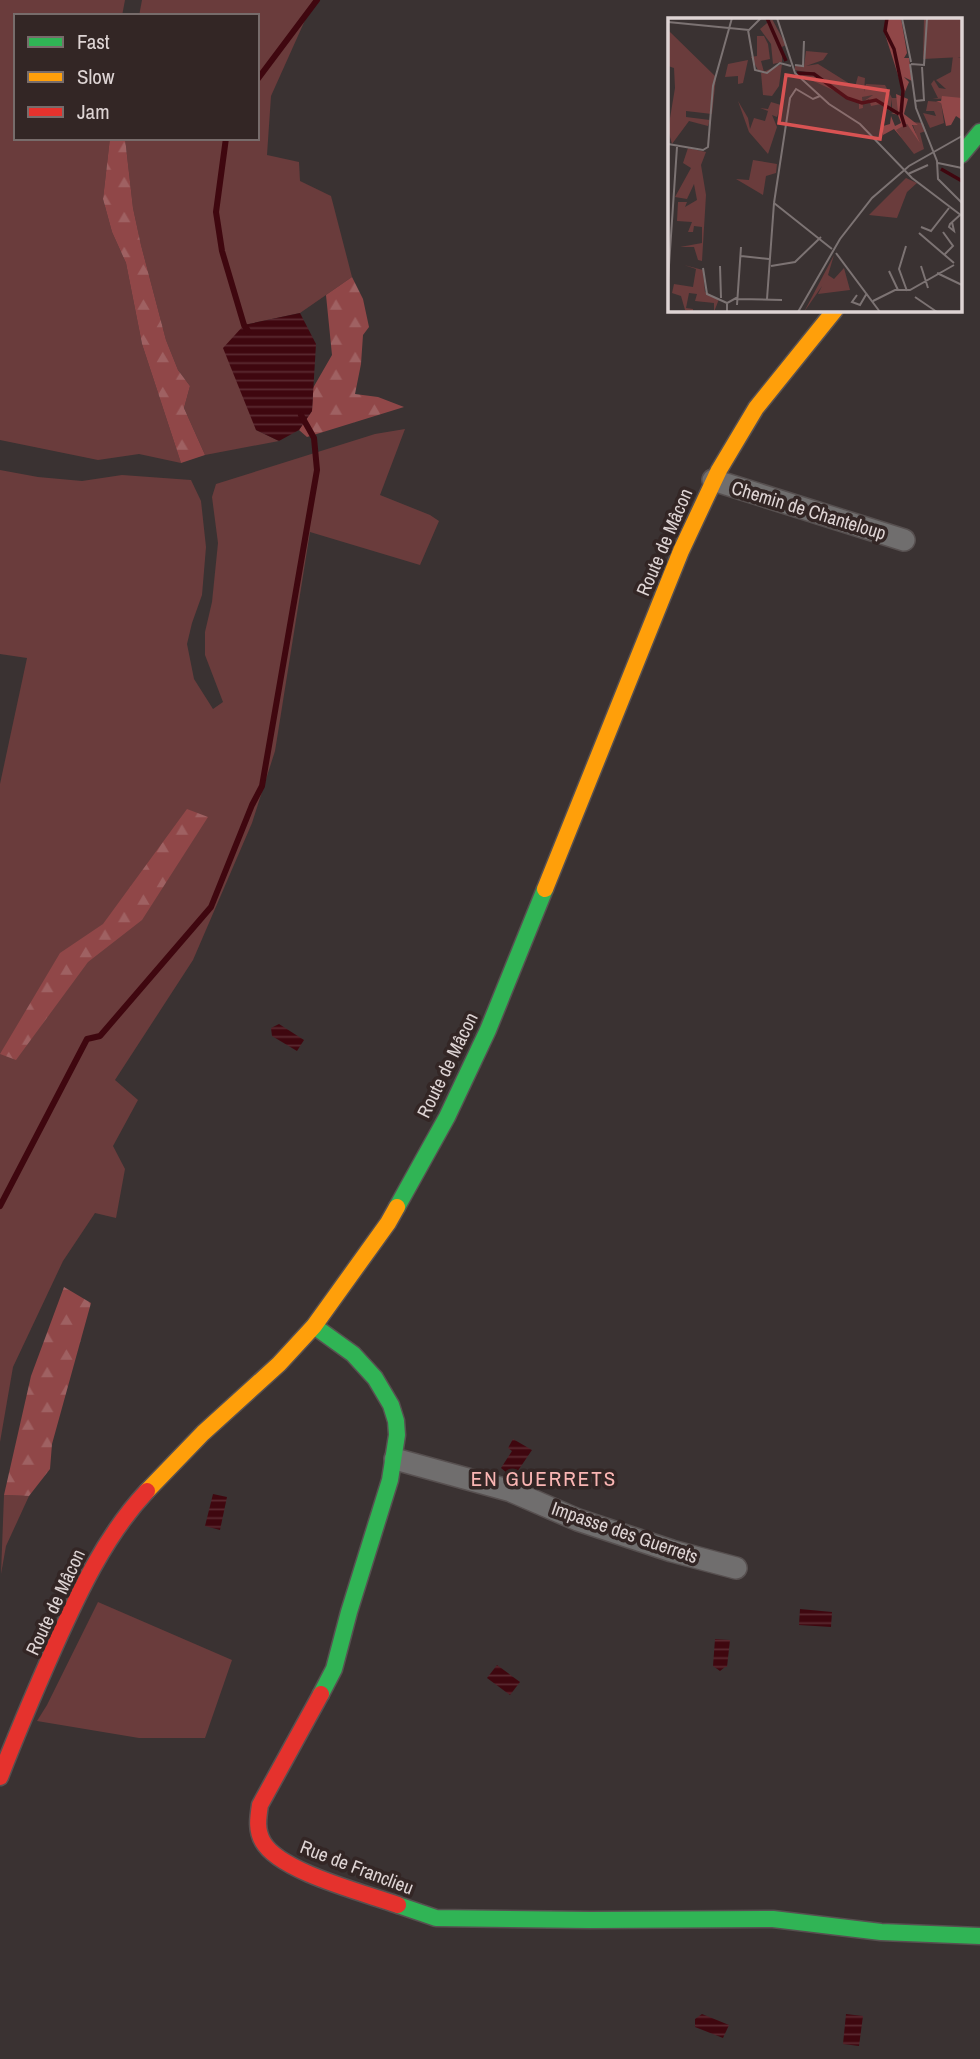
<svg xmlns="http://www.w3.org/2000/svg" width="980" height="2059" font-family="'Archivo Narrow',sans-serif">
  <defs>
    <pattern id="forest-firs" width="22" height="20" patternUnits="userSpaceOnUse" patternTransform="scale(1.75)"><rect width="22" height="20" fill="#904748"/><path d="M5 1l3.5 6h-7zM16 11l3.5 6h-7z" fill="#9f6162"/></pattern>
    <pattern id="water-rules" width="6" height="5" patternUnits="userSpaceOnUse" patternTransform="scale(1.75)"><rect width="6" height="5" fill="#3f070f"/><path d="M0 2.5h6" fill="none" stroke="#5a2a31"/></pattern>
  </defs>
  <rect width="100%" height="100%" fill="#3a3232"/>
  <!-- grass -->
  <g fill="#6a3c3c">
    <polygon points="0,0 125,0 122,16 16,16 16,138 110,138 103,199 112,232 126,263 142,344 181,463 139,454 98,460 0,440"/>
    <polygon points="142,0 318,0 306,18 271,96 267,155 299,162 300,181 331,196 352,277 300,313 244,325 256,430 279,441 205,455 184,408 190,386 178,370 166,340 141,245 133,208 125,138 257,138 257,16 139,16"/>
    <polygon points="405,429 380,495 430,515 439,521 420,565 310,532 275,751 252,823 193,960 115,1080 138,1100 113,1146 125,1169 116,1218 95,1213 63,1261 13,1367 0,1442 0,784 27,658 0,654 0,470 38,477 82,481 122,475 191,480 201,501 206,547 202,595 192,623 187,644 194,679 213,709 223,702 205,655 205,632 212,602 218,543 212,497 216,484 375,434"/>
    <polygon points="4,1495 29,1496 6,1546 1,1574"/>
    <polygon points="98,1602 232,1660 205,1738 139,1738 37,1721 47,1705"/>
  </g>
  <!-- forest -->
  <g fill="url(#forest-firs)">
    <polygon points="110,138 125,138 133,208 141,245 166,340 178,370 190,386 184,408 205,455 181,463 142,344 126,263 112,232 103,199"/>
    <polygon points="352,277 363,299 369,327 363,335 361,364 355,394 378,397 404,407 307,437 299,430 312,411 313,388 332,355 326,295"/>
    <polygon points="187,809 208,817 142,920 88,962 16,1060 0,1054 60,953 103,924"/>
    <polygon points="64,1287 91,1303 52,1444 50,1469 29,1496 4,1495 31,1376"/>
  </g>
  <!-- water -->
  <g fill="url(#water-rules)">
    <polygon points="300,313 316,344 312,411 299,430 279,441 256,430 223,348 244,325"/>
    <polygon points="279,1024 304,1040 297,1051 272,1036 271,1028"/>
    <polygon points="513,1439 532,1450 513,1478 501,1468 512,1451 508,1448"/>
    <polygon points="213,1494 227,1497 220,1530 205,1526"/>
    <polygon points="800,1609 832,1612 831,1627 799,1625"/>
    <polygon points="715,1639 730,1640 727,1667 725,1667 720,1671 713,1666"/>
    <polygon points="497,1665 520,1682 510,1695 487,1678"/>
    <polygon points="702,2014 729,2025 723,2038 695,2027 695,2019"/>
    <polygon points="846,2014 863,2016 859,2046 843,2044"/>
  </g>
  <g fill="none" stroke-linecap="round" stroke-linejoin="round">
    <!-- stream -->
    <g stroke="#3f070f" stroke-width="6">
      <polyline points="257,80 317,0"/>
      <polyline points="226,138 216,212 222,251 244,325 248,331"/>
      <polyline points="0,1206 87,1039 100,1036 211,907 252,805 262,786 317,470 314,438 301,415"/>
    </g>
    <!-- street casing -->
    <g stroke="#575050" stroke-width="24">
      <g id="street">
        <polyline points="713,480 904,540"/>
        <polyline points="395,1459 511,1491 578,1520 672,1551 736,1568"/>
      </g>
    </g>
    <!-- fast casing -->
    <g stroke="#575050" stroke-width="19">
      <g id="fast">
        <polyline points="961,155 980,132"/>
        <polyline points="397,1207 447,1117 488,1030 545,889"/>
        <polyline points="314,1326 353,1354 375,1378 391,1405 396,1421 397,1435 390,1480 349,1612 334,1669 321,1694"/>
        <polyline points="398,1905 436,1918 590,1920 773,1919 881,1932 980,1936"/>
      </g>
    </g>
    <!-- slow casing -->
    <g stroke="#575050" stroke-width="19">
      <g id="slow">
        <polyline points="545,889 681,551 719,470 756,408 835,310"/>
        <polyline points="147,1491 203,1433 279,1364 314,1326 388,1223 397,1207"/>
      </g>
    </g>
    <!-- jam casing -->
    <g stroke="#575050" stroke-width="19">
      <g id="jam">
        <path d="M 321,1694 L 260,1805 C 258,1818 256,1830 263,1842 C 280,1872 365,1893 398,1905"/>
        <path d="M 0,1777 C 17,1733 35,1691 54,1648 C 79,1592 105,1536 147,1491"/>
      </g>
    </g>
    <!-- street -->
    <use href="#street" stroke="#706e6e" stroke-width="21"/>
    <!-- fast -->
    <use href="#fast" stroke="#30b455" stroke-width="16"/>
    <!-- slow -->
    <use href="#slow" stroke="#ff9f0a" stroke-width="16"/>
    <!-- jam -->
    <use href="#jam" stroke="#e5322d" stroke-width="16"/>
  </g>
  <g text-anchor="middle" stroke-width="7" stroke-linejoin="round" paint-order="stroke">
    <!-- street labels -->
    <g font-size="19" fill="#ded4d4" stroke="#332625">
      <text transform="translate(809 510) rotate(17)" y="7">Chemin de Chanteloup</text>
      <text transform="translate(664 542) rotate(-67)" y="7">Route de Mâcon</text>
      <text transform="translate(447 1065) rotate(-64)" y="7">Route de Mâcon</text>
      <text transform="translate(625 1532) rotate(19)" y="7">Impasse des Guerrets</text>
      <text transform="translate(55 1602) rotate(-65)" y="7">Route de Mâcon</text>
      <text transform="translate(357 1867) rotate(21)" y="7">Rue de Franclieu</text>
    </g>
    <!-- neighbourhood labels -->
    <g font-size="21" letter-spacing="2" fill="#fab5b3" stroke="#332625">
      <text x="544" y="1486">EN GUERRETS</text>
    </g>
  </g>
  <!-- overview -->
  <g transform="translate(668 18)">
    <rect width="294" height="294" fill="#3a3232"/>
    <path d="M 104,1 L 118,27 L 114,29 L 114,44 L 105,46 L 103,26 L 92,11 ZM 1,13 L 48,59 L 44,96 L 18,93 L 18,99 L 42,102 L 40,108 L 21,103 L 4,126 L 0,112 L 7,70 L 6,50 L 0,48 ZM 89,18 L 96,18 L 100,26 L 102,41 L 93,43 L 96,54 L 91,54 L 83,39 L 89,38 ZM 138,33 L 160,35 L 155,42 L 138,48 L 150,46 L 187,69 L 190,58 L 197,60 L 196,74 L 198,66 L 217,67 L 224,80 L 230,80 L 230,94 L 224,93 L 224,81 L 222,93 L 213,86 L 203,88 L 201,81 L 196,83 L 205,77 L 194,79 L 195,90 L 191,91 L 191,84 L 130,56 L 138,54 L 127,52 L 127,48 L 136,48 ZM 285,38 L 294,40 L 294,80 L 264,81 L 270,80 L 263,66 L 266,62 L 271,70 L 278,71 L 268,62 L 283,54 ZM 80,42 L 75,65 L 70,66 L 70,58 L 57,59 L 60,46 ZM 114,46 L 111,68 L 104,78 L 95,77 L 93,55 ZM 70,83 L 80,100 L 82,111 L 86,100 L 97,103 L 100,93 L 92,90 L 100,91 L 103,84 L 113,87 L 109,99 L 104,97 L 109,109 L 100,136 L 81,114 ZM 260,83 L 273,84 L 276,105 L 262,110 L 255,95 L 268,98 L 266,93 L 258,93 ZM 244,104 L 255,105 L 258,113 L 252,115 L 256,131 L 246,136 L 227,112 L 239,106 L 248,116 ZM 20,130 L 38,134 L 33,147 L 38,177 L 34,243 L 30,242 L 26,229 L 12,229 L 34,225 L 34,209 L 26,208 L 25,214 L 20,214 L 24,204 L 9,203 L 10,184 L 19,184 L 17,189 L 29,182 L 26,166 L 19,181 L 7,179 L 23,150 L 15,145 ZM 85,142 L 109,146 L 108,155 L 98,158 L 95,177 L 68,161 L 81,162 ZM 166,237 L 160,257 L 166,261 L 176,250 L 182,272 L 150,276 L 154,268 L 136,294 ZM 16,247 L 35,252 L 37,274 L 51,281 L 46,294 L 46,285 L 27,283 L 29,276 L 21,275 L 18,290 L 25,291 L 25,294 L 17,292 L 13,278 L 4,275 L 6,266 L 25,269 L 28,251 Z" fill="#6a3c3c"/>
    <path d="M 218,0 L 233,0 L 239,35 L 236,40 L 241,40 L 244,63 L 236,59 L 241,64 L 236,76 L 216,13 ZM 228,76 L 240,81 L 236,96 L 250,107 L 244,107 L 252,125 L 239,106 L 228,112 L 234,120 L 226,111 L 215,117 L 215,108 L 222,106 L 223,98 L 227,108 L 233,105 L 230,97 L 223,95 L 230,94 ZM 274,78 L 294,80 L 294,102 L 288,98 L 283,107 L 278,108 L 273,85 L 268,83 L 273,83 Z" fill="#904748"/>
    <path d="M 256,0 L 294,0 L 294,39 L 255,41 ZM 238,160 L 249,165 L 239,174 L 229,200 L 201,197 Z" fill="#6a3c3c"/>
    <path fill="none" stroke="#3f070f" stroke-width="3.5" d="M 99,0 L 118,43M 219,0 L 217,13 L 226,31 L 235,73 L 233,96 L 237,109M 129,55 L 146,56 L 179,80 L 194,85 L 208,82 L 231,96M 273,151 L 294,163"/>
    <path fill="none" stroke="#7c7373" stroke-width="2" d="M 109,0 L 127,55 L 161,86 L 192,106 L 244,160 L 294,198M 234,0 L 243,44M 0,4 L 81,12 L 93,0M 80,12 L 87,52 L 99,55 L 112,45 L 123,48M 242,46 L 248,90 L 269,143 L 270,161 L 294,185M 243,46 L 256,47 L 259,0M 127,47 L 135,48 L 136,23M 247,83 L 256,82 L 254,49M 0,126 L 35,132 L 40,129 L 45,68 L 64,0M 270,145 L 294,150M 240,156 L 260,147M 106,185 L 122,80 L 128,71 L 145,81 L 152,78M 106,185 L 164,231M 284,204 L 286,213 L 281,209 L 282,206 L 292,197M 253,209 L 263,213 L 281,190M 275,214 L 285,228 L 277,236M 251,215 L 286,245M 238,228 L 231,251 L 239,273M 168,235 L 212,294M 73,238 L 101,241M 52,248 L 53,280M 103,248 L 127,244 L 153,219M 253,248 L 260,270M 35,250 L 39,276 L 59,285M 221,253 L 230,272M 269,255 L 294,267M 0,262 L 9,129M 189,277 L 184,284 L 192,287 L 199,275M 247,279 L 269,294M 70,281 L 114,282M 99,281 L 106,185M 205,283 L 227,272 L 242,272 L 286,247M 69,287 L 73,229M 59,294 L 59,285 L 70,279M 130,294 L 172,221 L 204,180 L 241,148 L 294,118"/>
    <path fill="#d85353" fill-opacity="0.15" stroke="#d85353" stroke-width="3.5" d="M 118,57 L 220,73 L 212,121 L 111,105 Z"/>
    <rect width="294" height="294" fill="none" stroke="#ded4d4" stroke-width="3.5"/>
  </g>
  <!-- legend -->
  <rect x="14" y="14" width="245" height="126" fill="#332625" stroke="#776c6b" stroke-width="2"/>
  <rect x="28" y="37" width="35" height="10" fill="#30b455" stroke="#776c6b" stroke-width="2"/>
  <text x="77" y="49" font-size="21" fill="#ded4d4">Fast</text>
  <rect x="28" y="72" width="35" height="10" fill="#ff9f0a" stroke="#776c6b" stroke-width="2"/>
  <text x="77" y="84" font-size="21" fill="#ded4d4">Slow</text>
  <rect x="28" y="107" width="35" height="10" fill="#e5322d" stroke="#776c6b" stroke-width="2"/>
  <text x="77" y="119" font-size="21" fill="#ded4d4">Jam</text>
</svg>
